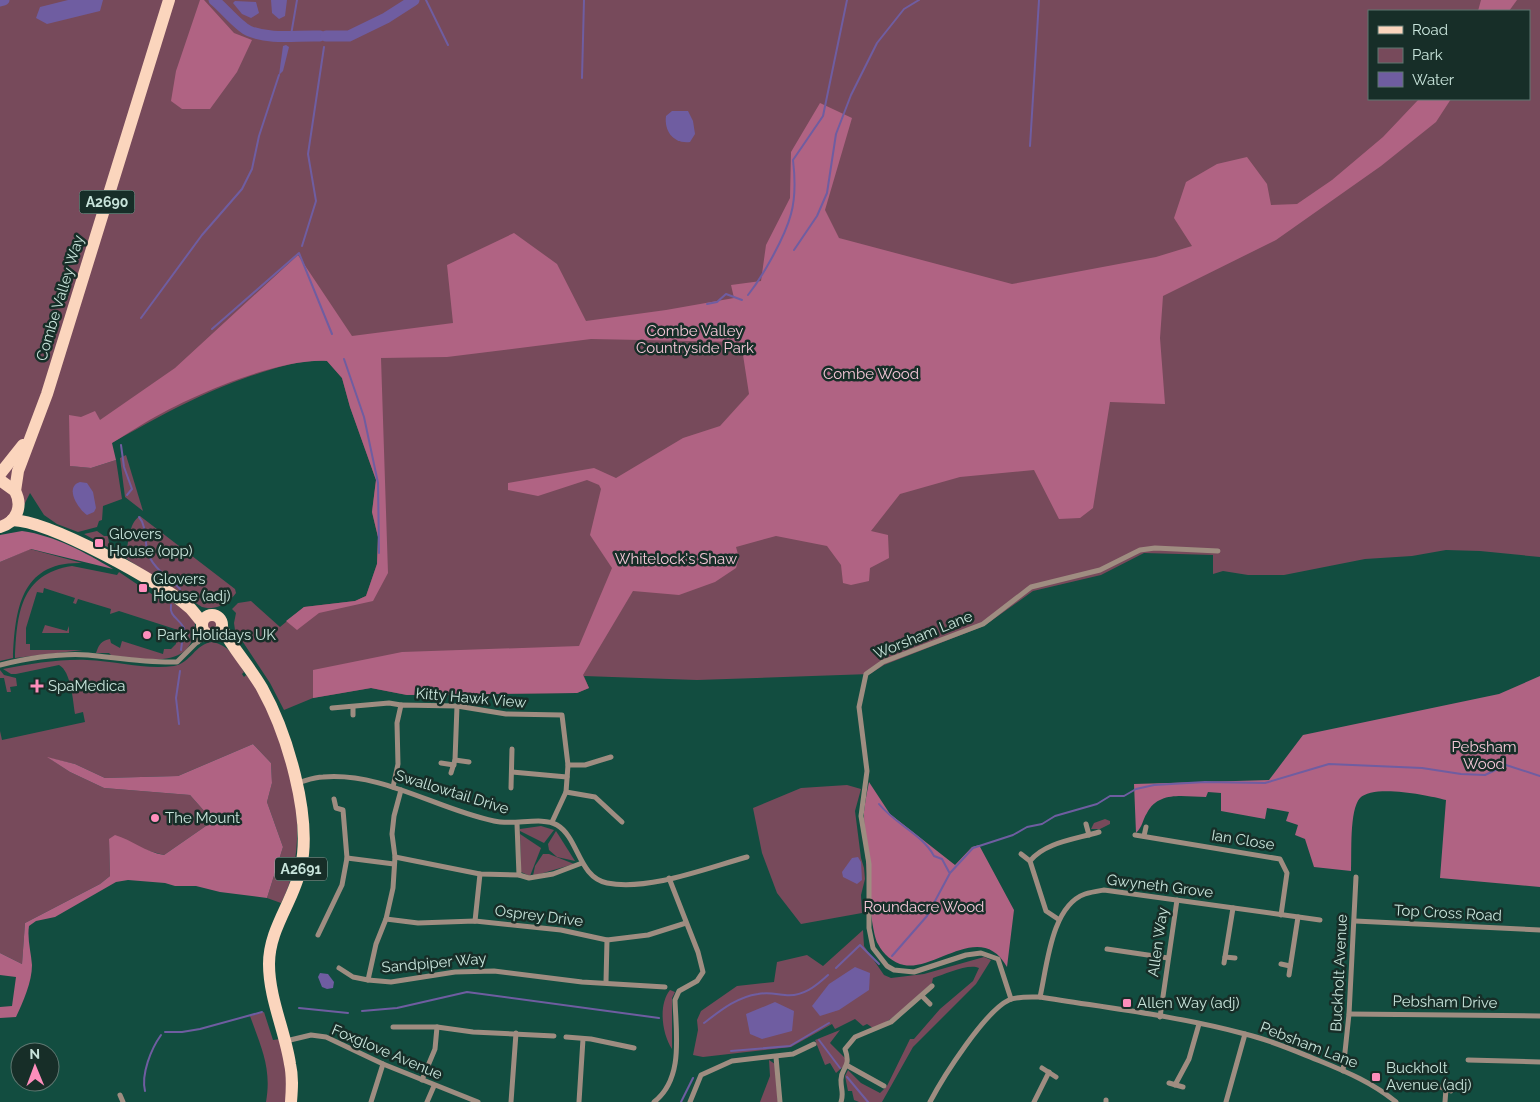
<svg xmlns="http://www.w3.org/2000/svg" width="1540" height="1102" font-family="Raleway,sans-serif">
  <rect width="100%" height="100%" fill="#124d40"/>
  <!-- green -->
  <g fill="#774a5b" fill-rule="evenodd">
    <path d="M 0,0 L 1540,0 L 1540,557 L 1480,551 L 1446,550 L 1412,556 L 1365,559 L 1284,575 L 1248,575 L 1223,571 L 1213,574 L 1213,555 L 1144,553 L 1101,575 L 1033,591 L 984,626 L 884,665 L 870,674 L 697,680 L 584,676 L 589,688 L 577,693 L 407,695 L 371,688 L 313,698 L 284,710 L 270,683 L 235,630 L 234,623 L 236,613 L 232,609 L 238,603 L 251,601 L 280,627 L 304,607 L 355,601 L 366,596 L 377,564 L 378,537 L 372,512 L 376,480 L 350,407 L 342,378 L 327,361 C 299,359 272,369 245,378 C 183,400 129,434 71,466 L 91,468 L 116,460 L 122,499 L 103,506 L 102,520 L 99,521 L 97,527 L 78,532 L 57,524 L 44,515 L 30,493 L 14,525 L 0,533 ZM 1369,11 L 1529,11 L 1529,99 L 1369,99 Z"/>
    <polygon points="126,455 143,511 125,497 120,458"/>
    <path d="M 140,516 L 235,589 L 236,593 C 228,604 215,611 202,607 L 125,558 C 129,544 128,523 140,516 Z"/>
    <polygon points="97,531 104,536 108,536 109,543 118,552 124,548 122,555 84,534"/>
    <path d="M 30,549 L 82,563 C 21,561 15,609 13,658 L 0,661 L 0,562 Z"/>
    <path d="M 72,566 L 117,575 L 119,572 L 156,597 L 159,594 L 186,611 L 195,622 C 195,672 147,658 112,656 L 109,653 L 96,653 C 99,644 101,641 110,639 L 111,643 L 120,648 L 122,641 L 163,654 L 164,649 L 171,649 L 176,644 L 178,630 L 119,611 L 110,614 L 111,609 L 78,599 L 76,604 L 73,603 L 75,598 L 44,588 L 43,593 L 37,592 L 26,628 L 26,644 L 30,644 L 30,650 L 83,650 L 15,658 C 17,614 20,574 72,566 Z"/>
    <circle cx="212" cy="626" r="7"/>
    <polygon points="45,625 67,631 69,626 69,633 42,633"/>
    <path d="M 212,642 C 229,645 236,658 244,672 L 242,674 L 244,677 L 246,675 L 253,682 C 262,700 273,719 280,738 C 298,788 307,855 281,903 L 267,898 L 283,847 L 267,802 L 272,783 L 271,763 L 253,744 L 178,776 L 105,778 L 75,764 L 49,758 L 70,772 L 104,788 L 190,795 L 213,821 L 164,855 L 109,840 L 110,876 L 100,884 L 25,923 L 22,964 L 0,953 L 0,731 L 2,740 L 85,722 L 83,712 L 75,714 C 73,701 71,671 59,665 L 16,674 L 11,674 L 3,669 C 31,664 59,659 87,660 C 116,661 145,670 174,666 C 191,663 195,644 212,642 Z"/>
    <polygon points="0,670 4,675 16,678 17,686 10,687 11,692 7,692 4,678 0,678"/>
    <polygon points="847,785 861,789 855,811 861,858 864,868 865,879 861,895 862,913 801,924 777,893 762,853 753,808 801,788"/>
    <polygon points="1105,819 1110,821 1110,824 1100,829 1091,829 1094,823"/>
    <polygon points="541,826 554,830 544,843 520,831 520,829"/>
    <polygon points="556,831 575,861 557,857 549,850 548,844"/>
    <polygon points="520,834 541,848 530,876 521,872"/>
    <polygon points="543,854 549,854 574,864 533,876 535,866"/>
    <path d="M 863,930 L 864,946 L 884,975 L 891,978 L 924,974 L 984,957 L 991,960 L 976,984 L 913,1047 L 882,1102 L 859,1102 L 854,1100 L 852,1091 L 848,1091 L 845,1076 L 848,1070 L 861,1083 L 880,1093 L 887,1086 L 910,1039 L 914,1039 L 940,1009 L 973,981 L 979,968 C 969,963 945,974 933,978 L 932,983 C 914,998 896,1020 873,1028 L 867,1024 L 863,1026 L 855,1019 L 835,1029 L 832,1024 L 791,1047 L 703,1057 L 693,1055 L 698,1030 L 697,1020 L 701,1011 L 737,986 L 774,982 L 777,962 L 807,955 L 823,966 Z"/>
    <path d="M 670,990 L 675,992 L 672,998 L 672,1049 C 662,1034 658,1005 670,990 Z"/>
    <path d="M 264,1012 L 273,1040 L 280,1039 L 287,1069 L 286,1102 L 266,1102 C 272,1068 261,1047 250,1016 Z"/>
    <polygon points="840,1030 830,1043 845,1058 845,1065 836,1073 830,1063 825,1065 815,1040"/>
    <polygon points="769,1060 775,1064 778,1102 760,1102 770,1076"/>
  </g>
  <!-- forest -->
  <g fill="#b06383">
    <polygon points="200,0 204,0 234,33 252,40 237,72 210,109 182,109 171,101 176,71"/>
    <polygon points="1481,0 1517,0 1509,11 1478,11"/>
    <path d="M 1419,99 L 1451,99 L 1436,122 L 1381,166 L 1276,240 L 1163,296 L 1160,338 L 1165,404 L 1110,402 L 1093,508 L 1080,518 L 1059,519 L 1034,470 L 960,477 L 900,494 L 871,531 L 888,535 L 889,558 L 870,568 L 869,581 L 851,585 L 843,583 L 841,565 L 827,546 L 776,536 L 736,547 L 739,558 L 736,568 L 715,582 L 679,595 L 633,591 L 583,675 L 589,688 L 577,693 L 407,695 L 371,688 L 313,698 L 313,670 L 402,652 L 579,646 L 612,568 L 590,535 L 601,489 L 599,485 L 587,480 L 538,496 L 508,490 L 508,483 L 594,468 L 616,478 L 683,438 L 720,426 L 749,394 L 741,342 L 591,339 L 447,357 L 381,358 L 388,573 L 373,601 L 319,613 L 297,630 L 286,621 L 304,607 L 355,601 L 366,596 L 377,564 L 378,537 L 372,512 L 376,480 L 350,407 L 342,378 L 327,361 C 275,358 182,399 138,427 C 129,432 121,438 112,443 L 116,460 L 91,468 L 70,466 L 69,415 L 81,417 L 95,411 L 100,420 L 175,368 L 298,255 L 352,336 L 453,323 L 447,265 L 514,233 L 557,264 L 586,321 L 666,310 L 734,298 L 731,285 L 761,281 L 766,245 L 790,198 L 791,152 L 820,103 L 852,118 L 825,210 L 839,238 L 1012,284 L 1156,257 L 1192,246 L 1174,218 L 1186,182 L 1217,164 L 1247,157 L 1267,184 L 1271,205 L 1297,204 L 1332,180 L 1383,137 Z"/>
    <path d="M 22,531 C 56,536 84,552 113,569 L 31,549 L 0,562 L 0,535 Z"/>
    <path d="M 1540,676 L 1540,887 L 1440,878 L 1446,800 C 1428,795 1373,784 1360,798 C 1349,810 1352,854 1351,871 L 1314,867 L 1305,839 L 1295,835 L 1298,825 L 1286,821 L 1289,812 L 1267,808 L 1265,819 L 1221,811 L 1221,793 L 1208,792 L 1206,797 C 1185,797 1159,790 1147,813 C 1142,821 1143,826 1136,833 L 1134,784 L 1269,780 L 1303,735 L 1499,694 Z"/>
    <path d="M 253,744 L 271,763 L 272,783 L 267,802 L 283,847 L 267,898 L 220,892 L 196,886 L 175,886 L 165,883 L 128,880 L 116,882 L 55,917 L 36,921 L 29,926 C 27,939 31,952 32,965 C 32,982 23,1002 16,1017 L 0,1018 L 0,1007 L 12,1006 L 16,977 L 0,975 L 0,953 L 22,964 L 25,923 L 100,884 L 110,876 L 109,839 L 115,835 C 132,840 145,852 164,855 L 213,821 L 190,795 L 104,788 L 70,772 L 47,757 L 75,764 L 105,778 L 178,776 Z"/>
    <path d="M 869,782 L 890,814 L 955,865 L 972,847 L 979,845 L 1014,910 L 1007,967 C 981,920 936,971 904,965 C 893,963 883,954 878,944 C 869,928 864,834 864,812 C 865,802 867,792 869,782 Z"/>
  </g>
  <!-- water -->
  <g fill="#6f5da1">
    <polygon points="68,0 103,0 100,11 47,24 36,18 40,7"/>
    <polygon points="271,0 287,0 285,16 279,19 272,13"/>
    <polygon points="235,1 256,2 259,13 251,18 242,14 233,3"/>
    <polygon points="286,45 289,47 283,71 279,75 283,46"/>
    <path d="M 672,111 L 688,111 L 693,121 L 695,134 L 690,142 C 674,144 664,132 666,116 Z"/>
    <path d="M 80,482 L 87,483 L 93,492 L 96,508 L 94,512 L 87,515 C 78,509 64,487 80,482 Z"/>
    <polygon points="858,857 861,862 862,880 857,884 843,877 842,872 852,858"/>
    <polygon points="855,967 870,973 869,990 839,1010 820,1016 812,1006 829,984"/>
    <polygon points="320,973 328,974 334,982 333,988 327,989 322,987 318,977"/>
    <polygon points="775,1002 794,1011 792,1031 762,1039 750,1034 746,1014"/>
  </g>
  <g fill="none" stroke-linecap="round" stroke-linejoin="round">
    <!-- stream -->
    <g stroke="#6f5da1" stroke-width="2">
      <polyline points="426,0 448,45"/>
      <polyline points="291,35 297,0"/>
      <polyline points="582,78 584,0"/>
      <polyline points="1030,146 1039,0"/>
      <polyline points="302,246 316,201 308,154 324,47"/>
      <polyline points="794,250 817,216 827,193 836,134 851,95 877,43 904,9 919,0"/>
      <path d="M 748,295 C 763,276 785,237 791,214 C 796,196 795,177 793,160 L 823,116 L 847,0"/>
      <polyline points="707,304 717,302 726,294 742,300"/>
      <polyline points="141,318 202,235 242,189 252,169 259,136 279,75"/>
      <polyline points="212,329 299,253 332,334"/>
      <polyline points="344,359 364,417 378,483 379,553"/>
      <polyline points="121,445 124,467 132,489 127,495"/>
      <path d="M 139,517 C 148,527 143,545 150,558 C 157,572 170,578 180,589"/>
      <path d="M 171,605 C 169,617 179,618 184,628 L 181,650"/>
      <polyline points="179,724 176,698 180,671"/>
      <path d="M 879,804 C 895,824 922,834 934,856 L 942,859 L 949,872"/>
      <polyline points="892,956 927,916 950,873 973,848 1013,835 1027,827 1042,824 1055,816 1097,804 1110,796 1124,796 1136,789 1154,785 1205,782 1265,783 1329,764 1422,768 1461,774 1485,775 1506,765 1540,776"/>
      <polyline points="836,968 860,945 879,964"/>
      <polyline points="299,1008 348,1013"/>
      <polyline points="362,1011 397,1008 467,992 659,1018"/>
      <path d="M 704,1023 C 721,1010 737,997 758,994 C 768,992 775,994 785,995 C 803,997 816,986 828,975"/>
      <polyline points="165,1032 182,1032 200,1029 262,1012"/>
      <polyline points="819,1040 840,1068"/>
      <polyline points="731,1051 790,1046 829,1023"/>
      <polyline points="847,1077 868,1102"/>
      <path d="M 145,1091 C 141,1074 151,1049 161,1035"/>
      <polyline points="681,1102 693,1078"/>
    </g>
    <!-- river -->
    <g stroke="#6f5da1" stroke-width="11">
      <path d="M 214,0 C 224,8 239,27 249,31 C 271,40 297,35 320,36"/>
      <polyline points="0,1 4,0"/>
      <polyline points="326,36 349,36 386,18 414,0"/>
    </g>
    <!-- street -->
    <g stroke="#9f8d81" stroke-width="5">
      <polyline points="198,642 202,629"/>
      <path d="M 0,665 C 29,658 59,653 88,655 C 118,658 147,663 177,662 L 197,642 L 209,635"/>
      <polyline points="332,708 389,703 401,705"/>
      <polyline points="353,715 353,707"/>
      <polyline points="455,760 469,762"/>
      <polyline points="441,763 454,765"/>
      <polyline points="568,765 585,765 611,757"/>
      <polyline points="512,772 567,777"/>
      <polyline points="451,773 455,760 457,706"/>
      <path d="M 297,783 C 305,781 314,777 323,777 C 383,772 436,809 494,821 C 513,826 542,816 557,825 C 579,838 578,877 607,883 C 649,891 707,868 747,857"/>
      <polyline points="393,787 398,764 397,723 401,705 457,706 506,714 562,715 568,765 566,792 552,822"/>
      <polyline points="511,788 512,749"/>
      <polyline points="401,790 394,816 392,834 395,857 393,888 386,919 376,944 368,980 391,982 455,972 494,971 582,982 665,987"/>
      <polyline points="566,792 595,797 622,822"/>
      <polyline points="517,824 519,875"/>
      <polyline points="1086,824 1089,835"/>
      <polyline points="1135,835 1280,859 1287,873 1281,915"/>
      <polyline points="1144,836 1146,827"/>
      <polyline points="1021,854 1030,861"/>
      <polyline points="395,857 480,874 519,875 529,878 553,874 582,863"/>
      <polyline points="347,858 394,864"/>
      <polyline points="386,919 418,923 475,921 561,930 607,940 648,935 686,923"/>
      <path d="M 1058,919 L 1046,911 L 1030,861 C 1045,842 1077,839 1099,832"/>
      <polyline points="475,921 480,874"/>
      <polyline points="1355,921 1540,930"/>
      <polyline points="318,935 342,885 347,858 343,810 336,808 334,799"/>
      <polyline points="1107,949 1168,958"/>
      <polyline points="1225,957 1235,958"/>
      <polyline points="1224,963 1233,908"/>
      <polyline points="1281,964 1290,966"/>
      <polyline points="339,968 353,977 368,980"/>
      <polyline points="1289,975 1298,917"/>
      <polyline points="606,982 607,940"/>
      <polyline points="922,996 930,1004"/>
      <path d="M 1040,997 C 1047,967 1051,906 1085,894 C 1091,892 1098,891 1104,890 L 1320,920"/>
      <polyline points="1011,999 998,959 981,953 966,955 914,972 894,970 887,966 873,948 869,928 869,864 861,816 867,771 859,707 866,674 883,662 983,624 1031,587 1100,570 1140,550 1155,548 1218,551"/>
      <polyline points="1349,1014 1540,1016"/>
      <polyline points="1160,1017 1177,900"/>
      <polyline points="393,1027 437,1027 473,1032 554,1036"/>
      <polyline points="566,1037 591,1039 634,1048"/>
      <polyline points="286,1041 311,1035 326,1037 383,1064 478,1102"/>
      <polyline points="776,1057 780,1102"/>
      <polyline points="1468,1060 1540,1062"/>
      <polyline points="848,1066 884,1086"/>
      <polyline points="1042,1068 1056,1077"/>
      <polyline points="1343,1071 1349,1014 1356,877"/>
      <polyline points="422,1080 435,1049 437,1027"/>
      <polyline points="1169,1083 1183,1087"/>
      <polyline points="1175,1085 1189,1059 1199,1024"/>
      <polyline points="1440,1087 1451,1091"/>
      <polyline points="120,1095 123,1102"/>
      <polyline points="1106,1100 1106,1102"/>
      <polyline points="371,1102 383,1064"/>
      <polyline points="427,1102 434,1086"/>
      <polyline points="511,1102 516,1033"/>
      <polyline points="579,1102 583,1039"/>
      <path d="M 654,1102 C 684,1079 676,1034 675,1000 L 679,991 L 697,981 L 703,972 L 698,952 L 669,878"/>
      <polyline points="690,1102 701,1075 732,1061 793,1054 814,1044"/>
      <path d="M 841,1102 C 844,1093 841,1090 841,1081 C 840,1067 852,1069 845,1049 L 855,1037 L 891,1022 L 932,986"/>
      <path d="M 930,1102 C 943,1077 985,1011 1009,1000 C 1018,996 1030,997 1040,997 C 1108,1008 1178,1016 1245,1034 C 1271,1040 1295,1051 1320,1061 C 1347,1072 1373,1083 1396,1102"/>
      <polyline points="1034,1102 1049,1072"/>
      <polyline points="1226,1102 1245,1034"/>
      <polyline points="1445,1102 1446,1089"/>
    </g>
    <!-- primary -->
    <g stroke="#fbd5bd" stroke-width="12">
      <polyline points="0,474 23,445"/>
      <path d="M 0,480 L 15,491 C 23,506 17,522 0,527"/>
      <polyline points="15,491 18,471 47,394 169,0"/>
      <path d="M 12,520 C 50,521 161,582 190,608 C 194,612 198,618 202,622"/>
      <circle cx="212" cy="625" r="10"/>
      <path d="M 222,628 C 233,649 250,667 262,688 C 287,733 312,816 301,867 C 294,901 269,928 269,964 C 269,998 285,1031 290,1064 C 293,1077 292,1089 291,1102"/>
    </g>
  </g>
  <!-- markers -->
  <g fill="#fe8ebc" stroke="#172e28" stroke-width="2">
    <rect x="94" y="538" width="10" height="10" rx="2.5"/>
    <rect x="138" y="583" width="10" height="10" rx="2.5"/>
    <circle cx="147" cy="635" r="5"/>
    <path d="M34.5 678.5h5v5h5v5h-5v5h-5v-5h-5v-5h5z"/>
    <circle cx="155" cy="818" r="5"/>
    <rect x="1122" y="998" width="10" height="10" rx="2.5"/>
    <rect x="1371" y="1072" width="10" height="10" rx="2.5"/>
  </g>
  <g text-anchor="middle" stroke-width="5" stroke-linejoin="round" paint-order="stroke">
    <!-- shield labels -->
    <g fill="#172e28" stroke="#93ada5" stroke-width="1">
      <rect x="79.5" y="190.5" width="55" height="23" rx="4"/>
      <rect x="275" y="857.5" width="52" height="23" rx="4"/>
    </g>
    <g font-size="14" font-weight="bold" fill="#c8e4db">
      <text x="107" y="207">A2690</text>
      <text x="301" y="874">A2691</text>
    </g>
    <!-- street labels -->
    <g font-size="15" fill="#c8e4db" stroke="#172e28">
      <text transform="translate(60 298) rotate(-73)" y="5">Combe Valley Way</text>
      <text transform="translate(923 635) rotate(-22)" y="5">Worsham Lane</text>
      <text transform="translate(471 698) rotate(5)" y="5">Kitty Hawk View</text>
      <text transform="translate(452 792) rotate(17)" y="5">Swallowtail Drive</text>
      <text transform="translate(1243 840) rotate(9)" y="5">Ian Close</text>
      <text transform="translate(1160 886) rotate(7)" y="5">Gwyneth Grove</text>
      <text transform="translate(1448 913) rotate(3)" y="5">Top Cross Road</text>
      <text transform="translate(539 916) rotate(7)" y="5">Osprey Drive</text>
      <text transform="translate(1158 942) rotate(-82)" y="5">Allen Way</text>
      <text transform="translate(434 963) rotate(-5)" y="5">Sandpiper Way</text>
      <text transform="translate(1339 973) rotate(-87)" y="5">Buckholt Avenue</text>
      <text transform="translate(1445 1002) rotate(1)" y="5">Pebsham Drive</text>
      <text transform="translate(1309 1045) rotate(21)" y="5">Pebsham Lane</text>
      <text transform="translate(387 1052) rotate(23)" y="5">Foxglove Avenue</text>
    </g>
    <!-- park labels -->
    <g font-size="15" fill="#f4c7d7" stroke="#172e28">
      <text x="695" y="336">Combe Valley<tspan x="695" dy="17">Countryside Park</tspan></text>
      <text x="871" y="379">Combe Wood</text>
      <text x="676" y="564">Whitelock's Shaw</text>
      <text x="1484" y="752">Pebsham<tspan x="1484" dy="17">Wood</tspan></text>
      <text x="924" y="912">Roundacre Wood</text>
    </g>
    <!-- poi labels -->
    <g font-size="15" fill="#c8e4db" stroke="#172e28" text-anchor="start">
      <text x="109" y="539">Glovers<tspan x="109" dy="17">House (opp)</tspan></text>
      <text x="153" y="584">Glovers<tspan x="153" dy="17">House (adj)</tspan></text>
      <text x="157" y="640">Park Holidays UK</text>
      <text x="48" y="691">SpaMedica</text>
      <text x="165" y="823">The Mount</text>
      <text x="1137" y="1008">Allen Way (adj)</text>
      <text x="1386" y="1073">Buckholt<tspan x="1386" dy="17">Avenue (adj)</tspan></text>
    </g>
  </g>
  <!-- legend -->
  <rect x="1368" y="10" width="162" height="90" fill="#172e28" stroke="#5e7770"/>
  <rect x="1378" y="26" width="25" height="8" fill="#fbd5bd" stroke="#5e7770"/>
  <text x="1412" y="35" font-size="15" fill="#c8e4db">Road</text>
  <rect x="1378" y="48" width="25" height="15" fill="#774a5b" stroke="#5e7770"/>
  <text x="1412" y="60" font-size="15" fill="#c8e4db">Park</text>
  <rect x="1378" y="72" width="25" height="15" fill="#6f5da1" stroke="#5e7770"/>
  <text x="1412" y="85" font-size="15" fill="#c8e4db">Water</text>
  <!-- north arrow -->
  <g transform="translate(35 1067) rotate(359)"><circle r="24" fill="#172e28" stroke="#5e7770"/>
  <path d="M0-4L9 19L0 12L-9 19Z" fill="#fe8ebc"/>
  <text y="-8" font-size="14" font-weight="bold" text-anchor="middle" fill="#c8e4db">N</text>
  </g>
</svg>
